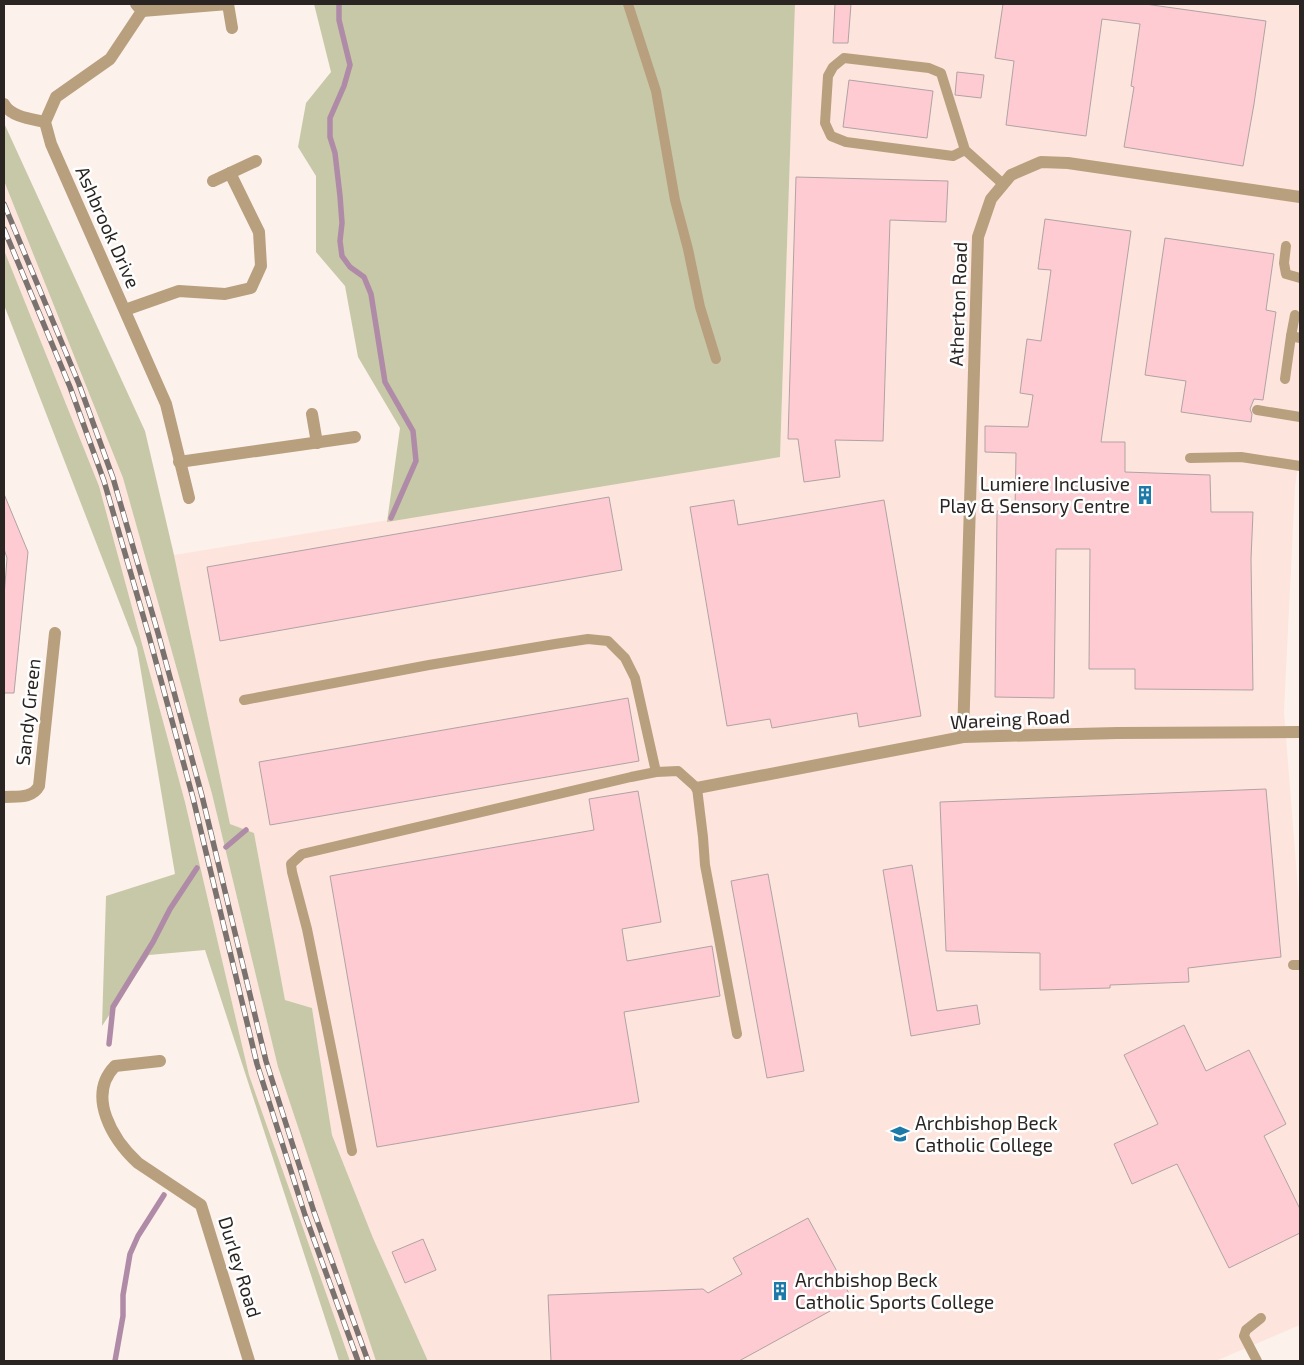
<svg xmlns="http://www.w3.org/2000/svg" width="1304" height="1365" font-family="'Exo 2',sans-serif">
  <rect width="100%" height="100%" fill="#fdf1ec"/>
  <!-- built -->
  <g fill="#fde5dd">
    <polygon points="795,4 1300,4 1300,451 1295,487 1284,712 1300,914 1300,1325 1216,1361 428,1361 373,1238 332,1135 312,1008 285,1000 254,833 230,824 174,555 780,456"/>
    <polygon points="4,181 123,478 212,794 278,1067 376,1361 350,1361 249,1075 185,802 99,486 4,250"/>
  </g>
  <!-- green -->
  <g fill="#c7c8a8">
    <polygon points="314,4 795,4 780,457 387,522 400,428 358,357 345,286 316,252 316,176 298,147 306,103 331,72"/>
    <polygon points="4,123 145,431 174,555 230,824 254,833 285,1000 312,1008 332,1135 373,1238 428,1361 376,1361 278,1067 212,794 123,478 4,181"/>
    <polygon points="4,250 99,486 185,802 249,1075 350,1361 339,1361 205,950 149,955 102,1026 106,896 175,874 137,648 4,305"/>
  </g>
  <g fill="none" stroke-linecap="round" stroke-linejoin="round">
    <!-- stream -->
    <g stroke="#b08ba7" stroke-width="5.5">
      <polyline points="339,4 339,20 350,65 344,86 330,118 330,137 335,153 340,196 342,223 340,241 342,256 350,267 364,277 371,294 385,382 413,431 416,461 391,518"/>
      <polyline points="226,847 246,830"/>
      <polyline points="109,1044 113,1007 153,942 170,909 197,868"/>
      <polyline points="115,1361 123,1316 123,1295 130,1254 138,1236 164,1195"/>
    </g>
  </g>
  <!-- building -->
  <g fill="#fecbd2" stroke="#b1a2a4">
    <polygon points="835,4 851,4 848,43 833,43"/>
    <polygon points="1003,4 1145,4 1266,21 1254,104 1243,166 1124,147 1134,87 1131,86 1140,24 1102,19 1086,136 1006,125 1014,61 995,58"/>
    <polygon points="957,72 984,75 981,98 955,95"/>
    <polygon points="849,80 933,91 927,138 843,127"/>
    <polygon points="796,177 948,181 946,222 890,220 883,441 835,440 840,477 804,482 798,439 788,439"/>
    <polygon points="1045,219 1131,231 1101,442 1125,442 1125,472 1210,475 1211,512 1253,512 1251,559 1253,690 1135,689 1135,669 1089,669 1090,549 1056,549 1054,698 995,697 997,511 1015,511 1016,453 985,452 985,426 1028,427 1033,395 1020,393 1027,339 1041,341 1051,270 1038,269"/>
    <polygon points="1165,238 1274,254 1266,310 1276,312 1263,400 1254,399 1250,409 1252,414 1251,422 1181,412 1186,381 1145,375"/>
    <polygon points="4,494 28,552 14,693 4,693 4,597 7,558 4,549"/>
    <polygon points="609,497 622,570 220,641 207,567"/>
    <polygon points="734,500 738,525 884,500 921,716 859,727 857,713 772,728 770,719 727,726 690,507"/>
    <polygon points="628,698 639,761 270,825 259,762"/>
    <polygon points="1266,789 1281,957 1188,968 1189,982 1110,985 1110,988 1040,990 1040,953 946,951 940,802"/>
    <polygon points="638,791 661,922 622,929 627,961 712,946 720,996 624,1012 639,1102 377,1147 330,876 594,830 589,799"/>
    <polygon points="912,865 937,1011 977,1005 980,1024 911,1036 883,870"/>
    <polygon points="768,874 804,1071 767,1078 731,881"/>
    <polygon points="1184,1025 1206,1071 1249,1050 1286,1124 1264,1136 1300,1209 1300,1233 1229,1268 1177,1164 1132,1184 1114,1144 1158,1124 1124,1055"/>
    <polygon points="808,1218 852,1299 739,1361 551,1361 548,1295 703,1289 708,1293 742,1274 733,1258"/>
    <polygon points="423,1239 436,1270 405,1283 392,1252"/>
  </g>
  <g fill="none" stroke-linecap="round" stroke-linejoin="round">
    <!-- service -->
    <g stroke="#b8a07f" stroke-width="10">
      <polyline points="628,4 656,91 675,200 688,249 700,307 716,359"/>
      <polyline points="965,150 941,73 929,68 844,58 833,67 828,76 825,123 831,136 846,142 953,156 965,150 1003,184"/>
      <polyline points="1286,246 1284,263 1286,274 1300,278"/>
      <polyline points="1291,336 1295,315"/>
      <polyline points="1285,379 1291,336 1300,338"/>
      <polyline points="1257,410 1300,417"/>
      <polyline points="1190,458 1241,457 1300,466"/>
      <polyline points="244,700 429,665 555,644 588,639 608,641 625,658 635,678 656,772"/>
      <polyline points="1293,965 1300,965"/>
      <polyline points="352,1151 307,929 292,872 291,864 302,854 631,777 656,772 678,771 697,788 703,837 705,865 737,1034"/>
      <polyline points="1257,1361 1244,1336 1246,1330 1261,1318"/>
    </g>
    <!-- minor -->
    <g stroke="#b8a07f" stroke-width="12">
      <polyline points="136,4 142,11 110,59 56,97 45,122 51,144 166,404 189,498"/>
      <polyline points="142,11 228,4 232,28"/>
      <path d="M 4,104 C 11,117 32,119 45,122"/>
      <polyline points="213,181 256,161"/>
      <polyline points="125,310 179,291 225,294 251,288 261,266 259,232 230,173"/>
      <polyline points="312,414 317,443"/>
      <polyline points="179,462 355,437"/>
      <polyline points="963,737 978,237 991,199 1011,175 1041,162 1068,163 1300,197"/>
      <polyline points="697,788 963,737 1117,733 1300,732"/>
      <path d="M 4,797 C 17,796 32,799 39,786 L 55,633"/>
      <path d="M 160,1061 L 115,1066 C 86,1096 113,1140 138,1163 L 201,1205 L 249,1361"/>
    </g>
    <!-- rail casing -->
    <g stroke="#7a726f" stroke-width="5.5">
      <g id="rail">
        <polyline points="4,204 79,384 113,478 158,633 202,796 266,1061 314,1212 368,1361"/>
        <polyline points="4,229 70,387 104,481 149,636 193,798 257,1064 305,1215 358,1361"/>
      </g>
    </g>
    <!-- rail -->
    <use href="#rail" stroke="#fff" stroke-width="4" stroke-dasharray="11" stroke-linecap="butt"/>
  </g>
  <!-- icons -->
  <defs>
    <g id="building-bare" transform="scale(1.5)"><path d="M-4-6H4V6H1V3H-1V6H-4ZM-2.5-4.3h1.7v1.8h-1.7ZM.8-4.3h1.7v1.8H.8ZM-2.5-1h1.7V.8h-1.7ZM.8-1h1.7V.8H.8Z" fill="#1d7aa8" stroke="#fff" stroke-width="2.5" paint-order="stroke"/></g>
    <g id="school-bare" transform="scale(1.5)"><path d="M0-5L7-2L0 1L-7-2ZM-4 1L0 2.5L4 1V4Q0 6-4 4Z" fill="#1d7aa8" stroke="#fff" stroke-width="2.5" paint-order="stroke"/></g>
  </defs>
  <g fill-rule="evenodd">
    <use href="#building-bare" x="1145" y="495"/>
    <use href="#school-bare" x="900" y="1134"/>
    <use href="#building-bare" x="780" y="1291"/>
  </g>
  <g text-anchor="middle" stroke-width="5" stroke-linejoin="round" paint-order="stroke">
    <!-- street labels -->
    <g font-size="19" fill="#2a2523" stroke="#fff">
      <text transform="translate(108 227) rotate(66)" y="7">Ashbrook Drive</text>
      <text transform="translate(958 304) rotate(-88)" y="7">Atherton Road</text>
      <text transform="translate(28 712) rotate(-84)" y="7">Sandy Green</text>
      <text transform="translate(1010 719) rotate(-3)" y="7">Wareing Road</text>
      <text transform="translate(240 1267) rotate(73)" y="7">Durley Road</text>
    </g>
    <!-- poi labels -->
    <g font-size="19" fill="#2a2523" stroke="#fff" text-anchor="start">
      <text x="1130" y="491" text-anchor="end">Lumiere Inclusive<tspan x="1130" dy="22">Play &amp; Sensory Centre</tspan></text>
      <text x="915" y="1130">Archbishop Beck<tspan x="915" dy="22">Catholic College</tspan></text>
      <text x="795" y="1287">Archbishop Beck<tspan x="795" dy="22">Catholic Sports College</tspan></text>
    </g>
  </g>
  <!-- border -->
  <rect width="1304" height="1365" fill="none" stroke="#2a2523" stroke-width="10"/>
</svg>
